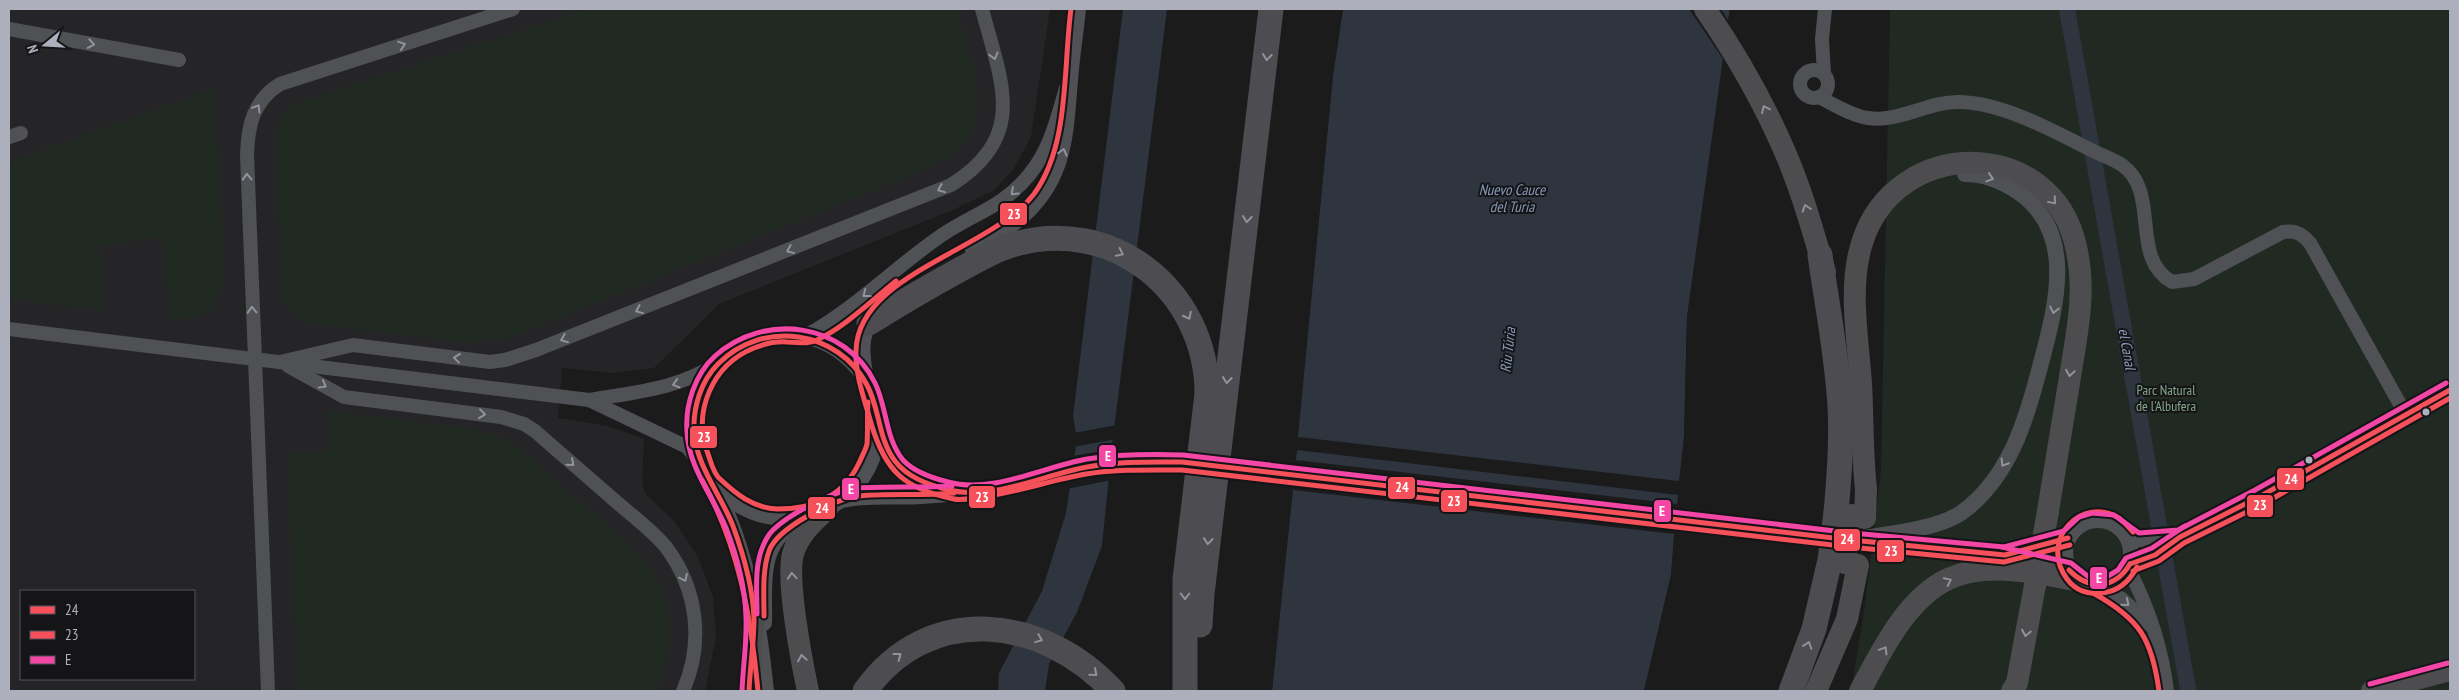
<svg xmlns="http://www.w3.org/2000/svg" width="2459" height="700" font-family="'PT Sans Narrow',sans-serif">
  <rect width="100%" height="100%" fill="#1b1b1c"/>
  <!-- built -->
  <path fill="#252528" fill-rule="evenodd" d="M 9,9 L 1050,9 L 1031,137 L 1013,170 L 994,190 L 955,209 L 719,304 L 654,368 L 612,373 L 562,368 L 558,418 L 608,426 L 644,439 L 642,484 L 646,494 L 674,521 L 698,557 L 713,597 L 716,637 L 705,691 L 9,691 ZM 21,591 L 194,591 L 194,679 L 21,679 Z"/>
  <!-- green -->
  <g fill="#212923">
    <path d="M 588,9 L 957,9 C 974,72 1005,131 929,168 L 511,337 L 473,343 L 303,323 C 291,314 285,305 281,291 L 275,145 C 276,124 280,111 300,102 Z"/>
    <polygon points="1890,9 2450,9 2450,691 1851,691 1865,605 1881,470"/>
    <path d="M 215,88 L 224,278 C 218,312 202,322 169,318 L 162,237 L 98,247 L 107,311 L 9,299 L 9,162 Z"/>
    <path d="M 327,411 L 473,429 L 505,439 L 519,448 C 546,472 572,495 599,518 C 612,530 627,541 639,554 C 677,595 676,642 656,691 L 297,691 L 287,453 L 329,452 Z"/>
  </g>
  <!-- water -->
  <g fill="#2e353f">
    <polygon points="1123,9 1167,9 1112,445 1102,546 1077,612 1049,664 1045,691 998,691 999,673 1042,591 1066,513 1077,439 1073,416"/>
    <polygon points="1343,9 1730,9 1687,317 1684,437 1671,575 1644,691 1272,691 1333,75"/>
  </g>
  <!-- pier -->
  <g fill="#1b1b1c" fill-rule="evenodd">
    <path d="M 1340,9 L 1343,9 L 1333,75 L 1298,437 L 1679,481 L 1684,437 L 1687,317 L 1723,59 L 1689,9 L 1721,9 L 1728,20 L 1730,9 L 1732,9 L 1690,318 L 1686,437 L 1673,575 L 1646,691 L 1644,691 L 1671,575 L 1674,534 L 1293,490 L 1272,691 L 1269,691 L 1331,74 ZM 1297,450 L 1678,495 L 1677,504 L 1296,460 Z"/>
    <polygon points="1117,425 1116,439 1073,447 1074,433"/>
    <polygon points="1114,449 1111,480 1067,489 1072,456"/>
  </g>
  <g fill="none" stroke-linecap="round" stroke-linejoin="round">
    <!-- canal -->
    <polyline stroke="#2e353f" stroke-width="16" points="2067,9 2188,689"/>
    <!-- minor -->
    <g stroke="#4f5155" stroke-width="14">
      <polyline points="9,29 179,60"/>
      <circle cx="1814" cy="84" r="14"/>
      <polyline points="1824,74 1822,39 1825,9"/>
      <path d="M 1819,97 C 1833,104 1852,116 1868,118 C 1899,123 1928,101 1960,102 C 2003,103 2054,131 2091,150 C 2101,155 2113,159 2122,165 C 2161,192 2129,258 2172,282 L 2194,279 L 2283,232 C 2296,230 2302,234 2310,243 L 2406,415"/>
      <polyline points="9,137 21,133"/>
      <path d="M 972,250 C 987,241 1003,233 1017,222 C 1070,179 1066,130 1072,69 C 1074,49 1077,29 1079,9"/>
      <path d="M 9,329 L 589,400 C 635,392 680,389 719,362"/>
      <path d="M 805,336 C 855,309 895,267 942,235 C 975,213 1003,207 1029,175 C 1050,150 1057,119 1066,88"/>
      <path d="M 280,362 L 353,345 L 490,362 L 505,360 L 536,350 L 951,185 C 1029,136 1001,82 982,9"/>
      <path d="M 288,366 L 344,397 L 501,417 L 524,424 L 535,431 C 561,454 587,476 613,499 C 630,514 651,529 666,547 C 698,590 704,643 683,691"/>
      <path d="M 868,385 C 864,362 858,339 873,318"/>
      <polyline points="589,400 687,447 703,467"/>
      <path d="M 2128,568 C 2148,606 2162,649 2167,691"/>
      <polyline points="2097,586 2122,599 2151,626"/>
      <path d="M 268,691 L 247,155 C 248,125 253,101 280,84 L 513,9"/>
    </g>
    <!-- tertiary -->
    <g stroke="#4f5155" stroke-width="16">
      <circle cx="786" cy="426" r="92"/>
      <path d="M 880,428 C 894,469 909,479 950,490"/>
      <path d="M 717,491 C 748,554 759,623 766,691"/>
      <path d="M 842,500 C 869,494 894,498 922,496 C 965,494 1008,487 1050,477"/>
      <circle cx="2098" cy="553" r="33"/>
      <polyline points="1718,525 1842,539"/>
      <polyline points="2128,537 2152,541 2176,537"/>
      <path d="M 1851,540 C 1881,535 1936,530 1961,513 C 2010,478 2027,418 2041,363 C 2056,306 2077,232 2018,192 C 2002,181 1985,174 1965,174"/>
      <polyline points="1871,542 2005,555 2050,565"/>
      <polyline points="2130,564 2155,555 2180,537 2259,497 2450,390"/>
      <path d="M 764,623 C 765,580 757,540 803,519"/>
    </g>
    <!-- trunk -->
    <g stroke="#4d4d50" stroke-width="22">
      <path d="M 1705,9 C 1736,54 1763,101 1785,152 C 1802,191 1813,232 1825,272"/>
      <path d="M 1865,518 L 1866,489 C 1862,454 1863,419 1861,384 C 1858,338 1848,287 1862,243 C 1895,136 2052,135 2076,247 C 2087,293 2076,337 2069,383 C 2062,426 2055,468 2048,511"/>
      <polyline points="749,691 754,606"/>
      <path d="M 808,691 C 802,663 786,580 793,554 C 798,535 813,522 827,509"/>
      <polyline points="1816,691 1847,619 1858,565"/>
      <path d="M 1860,691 C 1881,652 1906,599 1948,579 C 1988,561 2039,573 2079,581"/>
      <polyline points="2012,691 2017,683 2035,585"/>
      <polyline points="2372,691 2450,670"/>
    </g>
    <!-- motorway -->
    <g stroke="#4d4d51" stroke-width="25">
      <path d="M 1820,255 C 1827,305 1837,355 1840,406 C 1842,442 1839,478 1836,513"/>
      <path d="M 869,323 C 899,304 930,286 961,269 C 977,261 992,251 1009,246 C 1111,213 1207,290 1207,394 L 1185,579 L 1185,691"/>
      <polyline points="1200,625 1202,594 1271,9"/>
      <path d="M 865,691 C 929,601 1044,616 1113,691"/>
      <polyline points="1791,691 1814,629 1830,560"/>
    </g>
    <!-- tertiary-bridge -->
    <path stroke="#4f5155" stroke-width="16" d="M 1050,477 C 1096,465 1134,462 1182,462 L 1718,525"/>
    <!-- trunk-bridge -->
    <g stroke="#4d4d50" stroke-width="22">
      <polyline points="1845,563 1851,515"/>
      <polyline points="2035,585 2048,511"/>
    </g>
    <!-- motorway-bridge -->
    <polyline stroke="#4d4d51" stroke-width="25" points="1830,560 1836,513"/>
    <!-- bus-1 casing -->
    <g stroke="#151518" stroke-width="9">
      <g id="bus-1">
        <polyline points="2130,564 2155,555 2180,537 2259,497 2450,390"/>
        <path d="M 2069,570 C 2089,591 2115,589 2130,564"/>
        <path d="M 764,616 C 764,595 762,571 769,551 C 777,528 834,499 858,496 C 888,493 922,496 954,493"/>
        <path d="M 749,691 C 750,667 754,643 754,619 C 753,587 744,556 733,526 C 721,495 696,466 694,431 C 693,407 701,381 718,364 C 762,319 838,330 867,385 C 880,409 878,439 895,461 C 907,477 927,484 945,489 C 992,502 1042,475 1087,467 C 1118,461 1151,462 1182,462 L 1851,540 L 2005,555 L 2068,538"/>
      </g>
    </g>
    <!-- bus-2 casing -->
    <g stroke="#151518" stroke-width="9">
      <g id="bus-2">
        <path d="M 1071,9 C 1063,67 1070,145 1034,194 C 990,251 857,274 856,351 C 855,375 865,401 871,423 C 885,471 904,489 954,499 C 962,501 972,498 980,497 C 1017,493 1050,480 1086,474 C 1118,469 1150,470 1182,470 L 1850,547 L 2004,562 L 2070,545"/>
        <path d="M 868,402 C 867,415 868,430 867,444 C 866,449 862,456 860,461 C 844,496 815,509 777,509 C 753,508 736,494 719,478 C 713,472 711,462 708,454 C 692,412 712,365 754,348 C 764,344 776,341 787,342 C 799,342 806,345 817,340 C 846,326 871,301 896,281"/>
        <path d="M 702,480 C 739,546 751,617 758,691"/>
        <path d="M 2133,532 C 2129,527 2124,522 2119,518 C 2083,495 2038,539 2067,579 C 2075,590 2088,595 2101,593 C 2118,592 2129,582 2137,567"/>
        <polyline points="2133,571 2159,561 2184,543 2263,504 2450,398"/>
        <path d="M 2093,593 C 2140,619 2152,639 2159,691"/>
      </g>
    </g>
    <!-- bus-3 casing -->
    <g stroke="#151518" stroke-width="9">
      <g id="bus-3">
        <polyline points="2002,547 2071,563 2090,578 2105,578 2118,570 2126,558 2152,548 2185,526"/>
        <path d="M 757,614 C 757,593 754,566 763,546 C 765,541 769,534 773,530 C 789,514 834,491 857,488 C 889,486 921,488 952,486"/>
        <polyline points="2370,684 2448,663"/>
        <path d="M 742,691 C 743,666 747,642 746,617 C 745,587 737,556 726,528 C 713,496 688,467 687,431 C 685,405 695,374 715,356 C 764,312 845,322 875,383 C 887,407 885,438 903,460 C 914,472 932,478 948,482 C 993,494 1042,467 1087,459 C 1118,454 1151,454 1183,455 L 1852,533 L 2004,547 L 2064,531 L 2079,517 L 2092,513 L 2114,515 L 2139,533 L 2178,530 L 2255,490 L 2446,383"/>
      </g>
    </g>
    <!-- bus-1 -->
    <use href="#bus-1" stroke="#f6515a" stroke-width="5"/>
    <!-- bus-2 -->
    <use href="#bus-2" stroke="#f6515a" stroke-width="5"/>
    <!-- bus-3 -->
    <use href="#bus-3" stroke="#f346a5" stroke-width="5"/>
  </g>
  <!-- one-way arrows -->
  <defs><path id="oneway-chevron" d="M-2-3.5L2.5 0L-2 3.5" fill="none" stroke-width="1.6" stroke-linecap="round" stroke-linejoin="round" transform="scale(1.25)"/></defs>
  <g stroke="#91949d">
    <use href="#oneway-chevron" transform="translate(91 44) rotate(10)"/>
    <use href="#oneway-chevron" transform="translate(402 45) rotate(-18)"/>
    <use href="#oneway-chevron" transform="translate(994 56) rotate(75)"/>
    <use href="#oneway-chevron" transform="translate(257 108) rotate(-59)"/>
    <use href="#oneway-chevron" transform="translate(1063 152) rotate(-75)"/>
    <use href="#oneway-chevron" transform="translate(247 177) rotate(-92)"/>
    <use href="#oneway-chevron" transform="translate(1990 178) rotate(18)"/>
    <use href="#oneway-chevron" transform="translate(941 189) rotate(158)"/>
    <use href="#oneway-chevron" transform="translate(1014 192) rotate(137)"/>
    <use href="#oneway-chevron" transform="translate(790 250) rotate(158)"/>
    <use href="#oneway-chevron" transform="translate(866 294) rotate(142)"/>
    <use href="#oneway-chevron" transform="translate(252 310) rotate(-92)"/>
    <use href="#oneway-chevron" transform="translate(639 310) rotate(158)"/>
    <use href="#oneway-chevron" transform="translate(2054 310) rotate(102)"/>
    <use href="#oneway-chevron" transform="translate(564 339) rotate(158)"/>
    <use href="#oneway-chevron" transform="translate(457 358) rotate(-173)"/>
    <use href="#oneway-chevron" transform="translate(676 384) rotate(163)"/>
    <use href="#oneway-chevron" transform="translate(323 385) rotate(29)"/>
    <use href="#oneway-chevron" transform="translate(482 414) rotate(7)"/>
    <use href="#oneway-chevron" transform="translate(571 463) rotate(41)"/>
    <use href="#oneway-chevron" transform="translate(2004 463) rotate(122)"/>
    <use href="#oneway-chevron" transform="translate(684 578) rotate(64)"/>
    <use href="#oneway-chevron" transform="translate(2126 603) rotate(40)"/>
  </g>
  <g stroke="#90929c">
    <use href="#oneway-chevron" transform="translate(1267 57) rotate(97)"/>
    <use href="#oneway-chevron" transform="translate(1765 109) rotate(-115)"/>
    <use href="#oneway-chevron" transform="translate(2053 201) rotate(50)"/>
    <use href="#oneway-chevron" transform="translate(1806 208) rotate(-108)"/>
    <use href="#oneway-chevron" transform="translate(1247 219) rotate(97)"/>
    <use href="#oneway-chevron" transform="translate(1120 253) rotate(26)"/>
    <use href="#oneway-chevron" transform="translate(1188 316) rotate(63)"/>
    <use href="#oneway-chevron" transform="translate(2070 373) rotate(99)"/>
    <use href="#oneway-chevron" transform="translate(1227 380) rotate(97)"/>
    <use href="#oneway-chevron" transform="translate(1208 541) rotate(97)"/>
    <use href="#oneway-chevron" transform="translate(792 576) rotate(-94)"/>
    <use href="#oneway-chevron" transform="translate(1948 581) rotate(-26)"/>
    <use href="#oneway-chevron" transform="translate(1185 596) rotate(90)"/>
    <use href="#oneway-chevron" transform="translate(2026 633) rotate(101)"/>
    <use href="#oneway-chevron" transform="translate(1039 639) rotate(22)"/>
    <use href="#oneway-chevron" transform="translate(1808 645) rotate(-71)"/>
    <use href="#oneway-chevron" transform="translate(1884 650) rotate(-59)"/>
    <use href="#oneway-chevron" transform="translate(898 656) rotate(-37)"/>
    <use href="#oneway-chevron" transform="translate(802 658) rotate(-99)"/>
    <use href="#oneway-chevron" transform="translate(1094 673) rotate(41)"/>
  </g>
  <!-- markers -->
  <g fill="#adb0bc" stroke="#151518" stroke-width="2">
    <circle cx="2426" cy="412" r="4.5"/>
    <circle cx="2309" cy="460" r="4.5"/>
  </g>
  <g text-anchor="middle" stroke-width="4" stroke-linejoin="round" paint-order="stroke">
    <!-- park labels -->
    <g font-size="14" fill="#84a789" stroke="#151518">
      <text x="2166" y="395">Parc Natural<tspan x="2166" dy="16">de l'Albufera</tspan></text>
    </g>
    <!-- water labels -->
    <g font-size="15" font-style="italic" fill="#849bb7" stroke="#151518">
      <text x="1512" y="195">Nuevo Cauce<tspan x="1512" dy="17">del Turia</tspan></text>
      <text transform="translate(2127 349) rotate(80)" y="5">el Canal</text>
      <text transform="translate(1508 350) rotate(-84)" y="5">Riu Túria</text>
    </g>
  </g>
  <g stroke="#151518" stroke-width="2">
    <rect x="999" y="202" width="29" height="24" rx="5" fill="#f6515a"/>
    <rect x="689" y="425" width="29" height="24" rx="5" fill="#f6515a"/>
    <rect x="1098" y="444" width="19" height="24" rx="5" fill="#f346a5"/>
    <rect x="2276" y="467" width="29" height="24" rx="5" fill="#f6515a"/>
    <rect x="1387" y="476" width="29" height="24" rx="5" fill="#f6515a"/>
    <rect x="841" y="477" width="19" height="24" rx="5" fill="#f346a5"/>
    <rect x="968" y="485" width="28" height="24" rx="5" fill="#f6515a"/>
    <rect x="1440" y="489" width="28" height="24" rx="5" fill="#f6515a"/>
    <rect x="2246" y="494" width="28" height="24" rx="5" fill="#f6515a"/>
    <rect x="807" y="496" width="29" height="24" rx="5" fill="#f6515a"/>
    <rect x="1653" y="499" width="19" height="24" rx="5" fill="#f346a5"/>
    <rect x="1833" y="528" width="28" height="24" rx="5" fill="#f6515a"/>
    <rect x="1876" y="539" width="29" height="24" rx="5" fill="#f6515a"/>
    <rect x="2089" y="566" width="19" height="24" rx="5" fill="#f346a5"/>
  </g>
  <g font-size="14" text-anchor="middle" font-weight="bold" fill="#fff">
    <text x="1014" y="219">23</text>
    <text x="704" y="442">23</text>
    <text x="1108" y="461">E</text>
    <text x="2291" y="484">24</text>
    <text x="1402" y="492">24</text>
    <text x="851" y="494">E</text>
    <text x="982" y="502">23</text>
    <text x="1454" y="506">23</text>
    <text x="2260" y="510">23</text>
    <text x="822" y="513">24</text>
    <text x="1662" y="516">E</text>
    <text x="1847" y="544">24</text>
    <text x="1891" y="556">23</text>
    <text x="2099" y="583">E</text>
  </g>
  <!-- border -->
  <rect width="2459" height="700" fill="none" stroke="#adb0bc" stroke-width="20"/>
  <!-- legend -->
  <rect x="20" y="590" width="175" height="90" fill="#151518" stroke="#52535a"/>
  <rect x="30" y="606" width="25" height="8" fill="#f6515a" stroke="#52535a"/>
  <text x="65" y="615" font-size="15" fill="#adb0bc">24</text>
  <rect x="30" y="631" width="25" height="8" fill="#f6515a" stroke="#52535a"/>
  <text x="65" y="640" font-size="15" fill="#adb0bc">23</text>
  <rect x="30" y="656" width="25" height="8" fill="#f346a5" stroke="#52535a"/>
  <text x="65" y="665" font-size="15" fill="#adb0bc">E</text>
  <!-- north arrow -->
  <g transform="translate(45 45) rotate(252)" stroke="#151518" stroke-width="4" paint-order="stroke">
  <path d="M0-4L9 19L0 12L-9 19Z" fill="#adb0bc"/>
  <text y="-8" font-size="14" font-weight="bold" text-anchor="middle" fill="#adb0bc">N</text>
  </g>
</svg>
